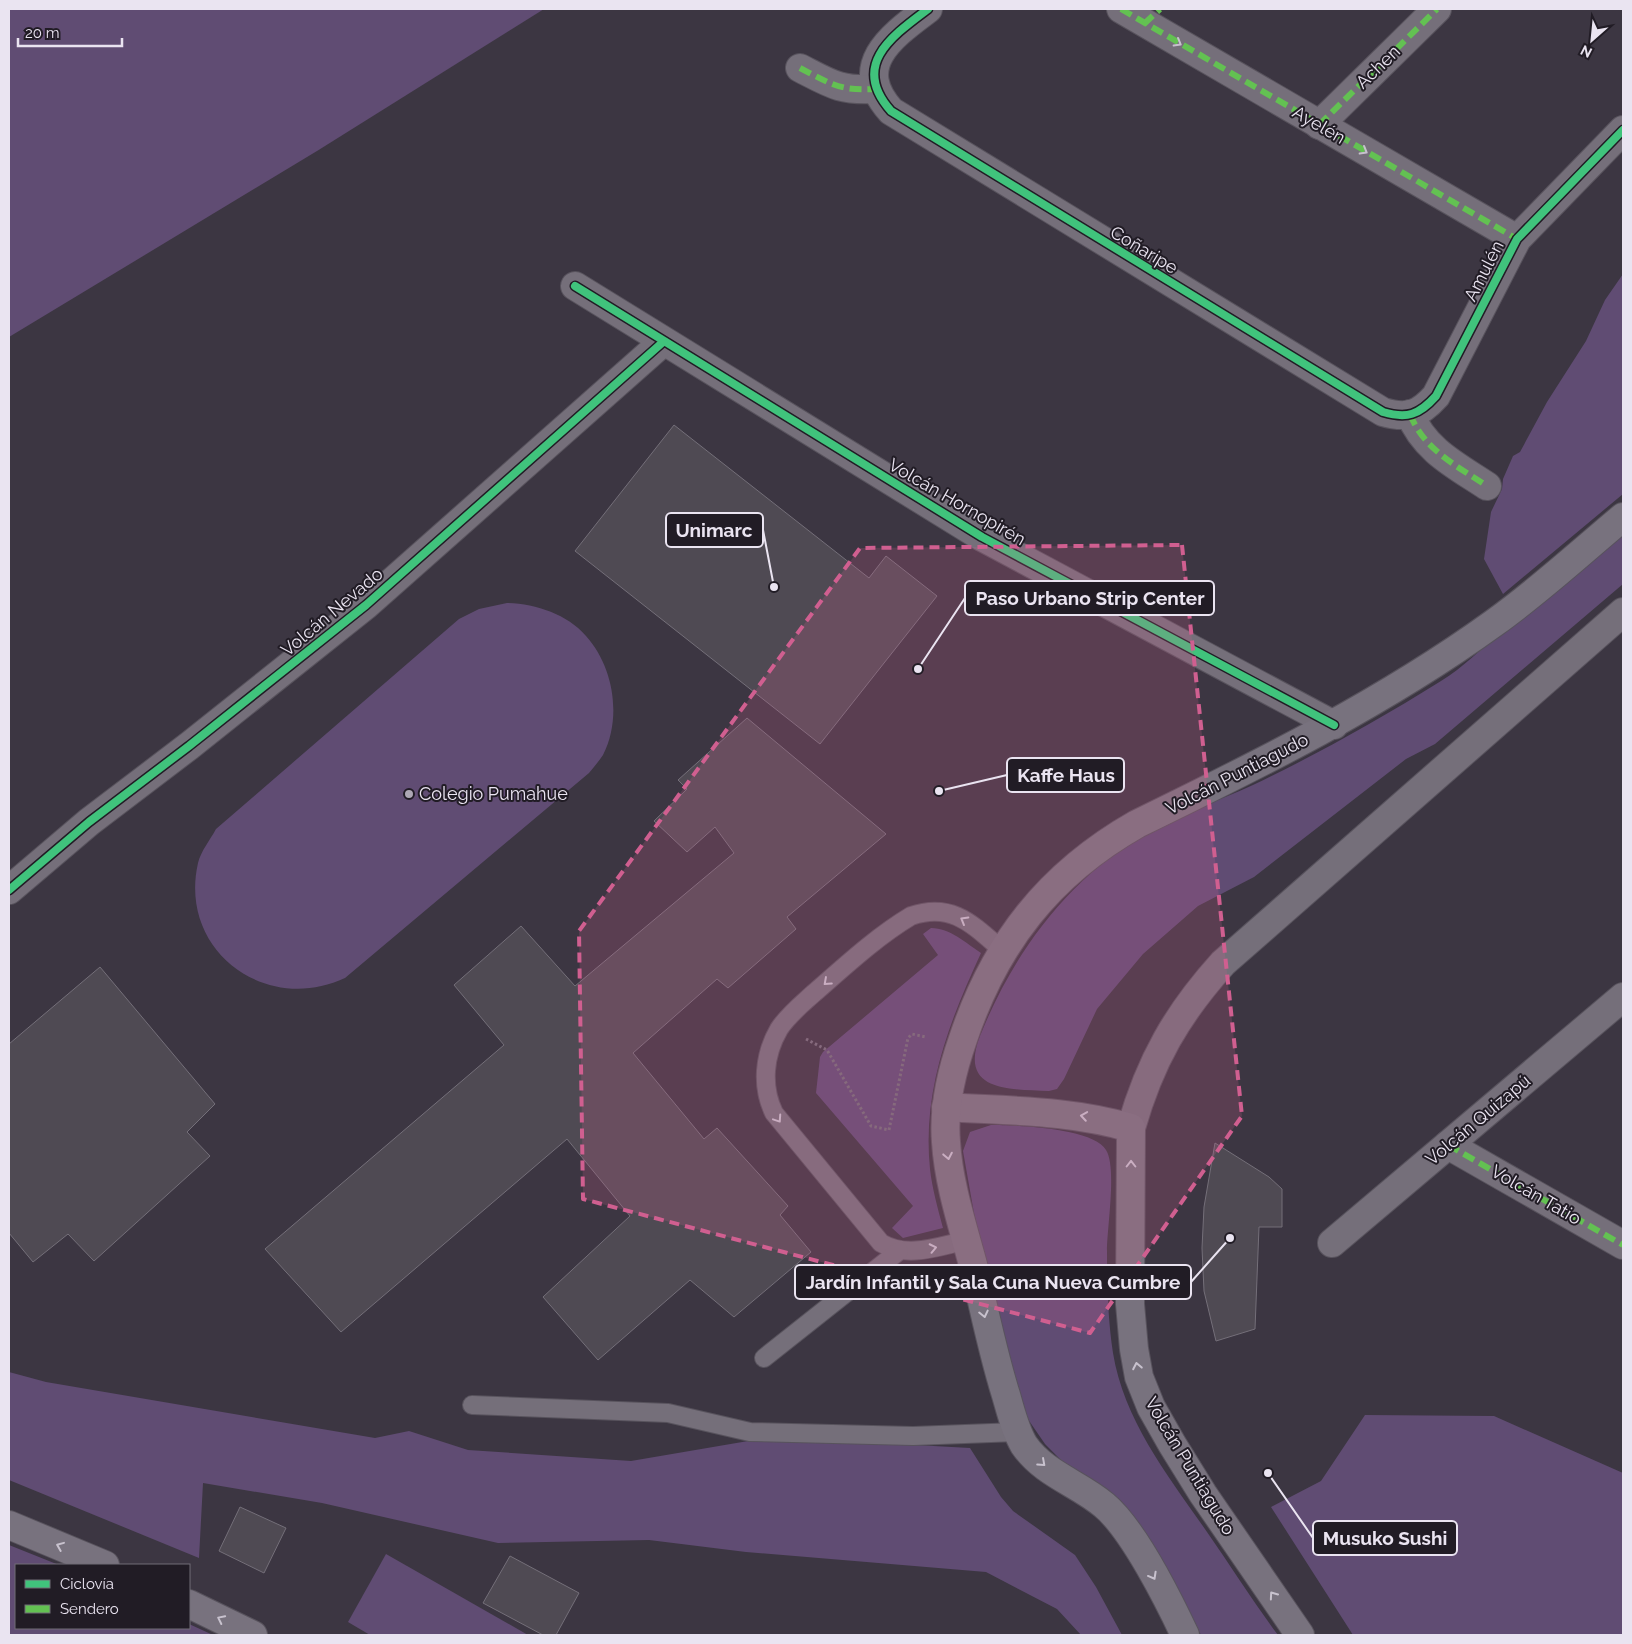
<svg xmlns="http://www.w3.org/2000/svg" width="1632" height="1644" font-family="Raleway,sans-serif">
  <rect width="100%" height="100%" fill="#3c3642"/>
  <!-- green -->
  <g fill="#604c73">
    <polygon points="9,9 544,9 317,151 9,337"/>
    <polygon points="1623,274 1623,494 1503,594 1484,559 1491,512 1502,489 1503,479 1513,456 1520,452 1547,402 1586,341 1605,300"/>
    <path d="M 1623,536 L 1623,584 L 1435,744 L 1406,759 L 1254,877 L 1198,906 L 1143,954 L 1097,1009 L 1064,1079 L 1057,1089 L 1049,1091 C 1010,1089 958,1092 980,1036 C 1014,951 1069,878 1149,831 C 1182,812 1219,801 1253,785 C 1318,754 1380,719 1441,681 C 1463,668 1480,649 1500,634 C 1541,601 1582,569 1623,536 Z"/>
    <path d="M 507,603 C 536,604 567,614 586,636 C 614,667 622,718 603,755 C 599,761 594,767 589,773 L 345,978 C 266,1015 178,951 198,863 C 201,851 210,840 216,829 L 459,619 L 479,609 Z"/>
    <path d="M 931,928 C 950,928 966,943 981,953 C 949,1022 922,1091 930,1169 C 932,1188 938,1209 943,1228 L 903,1238 L 892,1228 L 913,1206 L 816,1093 L 820,1057 L 823,1052 L 938,955 L 923,934 Z"/>
    <path d="M 991,1125 C 1015,1125 1094,1128 1106,1150 C 1117,1167 1107,1228 1107,1251 C 1107,1285 1108,1320 1113,1353 C 1124,1421 1169,1477 1207,1532 C 1231,1566 1253,1602 1278,1635 L 1201,1635 L 1158,1558 L 1045,1444 L 1023,1412 L 974,1213 L 963,1151 L 970,1132 Z"/>
    <polygon points="9,1372 46,1382 375,1438 409,1431 468,1450 631,1461 754,1440 861,1442 970,1448 1001,1497 1013,1511 1075,1555 1096,1587 1122,1635 1081,1635 1057,1609 986,1572 746,1552 649,1540 498,1543 322,1503 203,1483 199,1558 9,1480"/>
    <polygon points="1365,1415 1494,1416 1623,1473 1623,1635 1353,1635 1271,1507 1321,1481"/>
    <polygon points="9,1545 59,1565 16,1565 16,1628 189,1628 189,1624 213,1635 9,1635"/>
    <polygon points="386,1554 528,1635 370,1635 348,1622"/>
  </g>
  <!-- building -->
  <g fill="#4f4a53" stroke="#746f79">
    <polygon points="674,425 869,578 886,556 937,596 820,744 575,551"/>
    <polygon points="747,718 886,834 787,917 796,929 728,988 717,979 633,1053 704,1139 717,1128 788,1206 780,1215 811,1252 734,1317 690,1280 598,1360 543,1297 630,1216 567,1139 341,1332 265,1249 504,1045 454,985 521,926 575,986 734,853 715,827 687,852 654,821 687,789 678,780"/>
    <polygon points="100,967 215,1104 187,1132 210,1156 94,1261 68,1234 33,1262 9,1233 9,1044"/>
    <polygon points="1215,1143 1269,1177 1282,1189 1282,1227 1259,1227 1255,1329 1216,1341 1204,1291 1202,1248 1204,1207"/>
    <polygon points="240,1507 286,1528 264,1573 219,1551"/>
    <polygon points="510,1556 579,1593 556,1635 543,1635 483,1603"/>
  </g>
  <g fill="none" stroke-linecap="round" stroke-linejoin="round">
    <!-- service casing -->
    <g stroke="#58535d" stroke-width="20">
      <g id="service">
        <path d="M 968,1240 C 939,1246 908,1259 881,1243 L 774,1113 C 761,1086 764,1055 779,1029 C 788,1015 802,1004 814,993 C 845,966 876,937 911,916 C 952,902 972,924 1002,950"/>
        <polyline points="764,1358 899,1251"/>
        <polyline points="472,1405 668,1413 750,1432 913,1436 1017,1432"/>
      </g>
    </g>
    <!-- minor casing -->
    <g stroke="#58535d" stroke-width="30">
      <g id="minor">
        <path d="M 928,9 C 892,36 850,65 891,111 L 1383,412 C 1407,419 1419,415 1436,396 L 1517,239 L 1623,130"/>
        <polyline points="1121,9 1517,239"/>
        <path d="M 800,68 C 831,84 840,91 875,89"/>
        <polyline points="1319,125 1437,9"/>
        <polyline points="575,286 982,537 1334,725"/>
        <path d="M 1410,414 C 1424,450 1457,466 1487,486"/>
        <polyline points="9,890 89,822 189,746 366,605 663,342"/>
        <path d="M 1131,1128 C 1150,1061 1177,1014 1223,963 L 1623,612"/>
        <polyline points="1448,1145 1623,1245"/>
        <polyline points="1332,1243 1623,997"/>
      </g>
    </g>
    <!-- secondary casing -->
    <g stroke="#58535d" stroke-width="30">
      <g id="secondary">
        <path d="M 946,1107 C 1008,1111 1071,1110 1131,1128 L 1130,1304 L 1134,1349 L 1139,1377 L 1151,1407 L 1172,1444 L 1203,1494 L 1300,1635"/>
        <polyline points="9,1525 105,1565"/>
        <polyline points="189,1604 253,1635"/>
        <path d="M 1185,1635 C 1169,1601 1133,1529 1104,1505 C 1078,1483 1044,1474 1024,1445 C 1015,1430 1011,1412 1006,1395 C 995,1360 987,1324 979,1288 C 968,1241 949,1191 946,1142 C 943,1107 951,1073 963,1039 C 995,943 1049,874 1137,824 C 1260,764 1383,703 1494,623 C 1539,591 1581,552 1623,517"/>
      </g>
    </g>
    <!-- path -->
    <polyline stroke="#736d78" stroke-width="3" stroke-dasharray="2.5 2.5" stroke-linecap="butt" points="806,1039 827,1050 871,1126 889,1130 908,1038 912,1034 926,1037"/>
    <!-- service -->
    <use href="#service" stroke="#756f7a" stroke-width="18"/>
    <!-- minor -->
    <use href="#minor" stroke="#756f7a" stroke-width="28"/>
    <!-- secondary -->
    <use href="#secondary" stroke="#78727e" stroke-width="28"/>
    <!-- quiet -->
    <g stroke="#63c152" stroke-width="6" stroke-dasharray="12 6" stroke-linecap="butt">
      <polyline points="1121,9 1517,239"/>
      <polyline points="1144,24 1160,9"/>
      <path d="M 800,68 C 831,84 840,91 875,89"/>
      <polyline points="1319,125 1437,9"/>
      <path d="M 1410,414 C 1424,450 1457,466 1487,486"/>
      <polyline points="1448,1145 1623,1245"/>
    </g>
    <!-- cycleway casing -->
    <g stroke="#211c25" stroke-width="11">
      <g id="cycleway">
        <path d="M 928,9 C 892,36 850,65 891,111 L 1383,412 C 1407,419 1419,415 1436,396 L 1517,239 L 1623,130"/>
        <polyline points="575,286 982,537 1334,725"/>
        <polyline points="9,890 89,822 189,746 366,605 663,342"/>
      </g>
    </g>
    <!-- cycleway -->
    <use href="#cycleway" stroke="#40c37c" stroke-width="8"/>
  </g>
  <!-- one-way arrows -->
  <defs><path id="oneway-chevron" d="M-2-3.5L2.5 0L-2 3.5" fill="none" stroke-width="1.6" stroke-linecap="round" stroke-linejoin="round" transform="scale(1.25)"/></defs>
  <g stroke="#c7c1cd">
    <use href="#oneway-chevron" transform="translate(1178 43) rotate(30)"/>
    <use href="#oneway-chevron" transform="translate(1364 151) rotate(30)"/>
    <use href="#oneway-chevron" transform="translate(964 920) rotate(-150)"/>
    <use href="#oneway-chevron" transform="translate(827 982) rotate(138)"/>
    <use href="#oneway-chevron" transform="translate(778 1119) rotate(56)"/>
    <use href="#oneway-chevron" transform="translate(933 1248) rotate(-12)"/>
  </g>
  <g stroke="#c8c2ce">
    <use href="#oneway-chevron" transform="translate(1084 1116) rotate(-171)"/>
    <use href="#oneway-chevron" transform="translate(948 1156) rotate(79)"/>
    <use href="#oneway-chevron" transform="translate(1131 1164) rotate(-90)"/>
    <use href="#oneway-chevron" transform="translate(984 1314) rotate(77)"/>
    <use href="#oneway-chevron" transform="translate(1137 1366) rotate(-101)"/>
    <use href="#oneway-chevron" transform="translate(1042 1463) rotate(42)"/>
    <use href="#oneway-chevron" transform="translate(60 1546) rotate(-158)"/>
    <use href="#oneway-chevron" transform="translate(1153 1576) rotate(61)"/>
    <use href="#oneway-chevron" transform="translate(1273 1595) rotate(-125)"/>
    <use href="#oneway-chevron" transform="translate(221 1619) rotate(-154)"/>
  </g>
  <!-- marked area -->
  <path fill="#d05f90" fill-opacity="0.2" stroke="#d05f90" stroke-width="4" stroke-dasharray="10 6" stroke-linejoin="round" d="M 1182,545 L 1242,1116 L 1090,1333 L 583,1199 L 579,931 L 860,548 Z"/>
  <!-- markers -->
  <circle fill="#ada7b4" stroke="#211c25" stroke-width="2" cx="409" cy="794" r="5"/>
  <g text-anchor="middle" stroke-width="4" stroke-linejoin="round" paint-order="stroke">
    <!-- street labels -->
    <g font-size="18" fill="#eae4f1" stroke="#211c25">
      <text transform="translate(1378 67) rotate(-44)" y="6">Achen</text>
      <text transform="translate(1319 125) rotate(30)" y="6">Ayelén</text>
      <text transform="translate(1144 250) rotate(31)" y="6">Coñaripe</text>
      <text transform="translate(1484 271) rotate(-63)" y="6">Amulén</text>
      <text transform="translate(957 502) rotate(30)" y="6">Volcán Hornopirén</text>
      <text transform="translate(332 612) rotate(-40)" y="6">Volcán Nevado</text>
      <text transform="translate(1237 774) rotate(-27)" y="6">Volcán Puntiagudo</text>
      <text transform="translate(1478 1120) rotate(-40)" y="6">Volcán Quizapú</text>
      <text transform="translate(1536 1195) rotate(30)" y="6">Volcán Tatio</text>
      <text transform="translate(1190 1466) rotate(59)" y="6">Volcán Puntiagudo</text>
    </g>
    <!-- poi labels -->
    <g font-size="18" fill="#eae4f1" stroke="#211c25" text-anchor="start">
      <text x="419" y="800">Colegio Pumahue</text>
    </g>
  </g>
  <!-- callouts -->
  <path fill="none" stroke="#eae4f1" stroke-width="2" d="M774 587L763 530M918 669L965 598M939 791L1007 775M1230 1238L1191 1282M1268 1473L1313 1538"/>
  <g fill="#eae4f1" stroke="#211c25" stroke-width="2">
    <circle cx="774" cy="587" r="5"/>
    <circle cx="918" cy="669" r="5"/>
    <circle cx="939" cy="791" r="5"/>
    <circle cx="1230" cy="1238" r="5"/>
    <circle cx="1268" cy="1473" r="5"/>
  </g>
  <g fill="#211c25" stroke="#eae4f1" stroke-width="2">
    <rect x="666" y="513" width="97" height="34" rx="5"/>
    <rect x="965" y="581" width="249" height="34" rx="5"/>
    <rect x="1007" y="758" width="117" height="34" rx="5"/>
    <rect x="795" y="1265" width="396" height="34" rx="5"/>
    <rect x="1313" y="1521" width="144" height="34" rx="5"/>
  </g>
  <g font-size="19" text-anchor="middle" font-weight="bold" fill="#eae4f1">
    <text x="714" y="537">Unimarc</text>
    <text x="1090" y="605">Paso Urbano Strip Center</text>
    <text x="1066" y="782">Kaffe Haus</text>
    <text x="993" y="1289">Jardín Infantil y Sala Cuna Nueva Cumbre</text>
    <text x="1385" y="1545">Musuko Sushi</text>
  </g>
  <!-- border -->
  <rect width="1632" height="1644" fill="none" stroke="#eae4f1" stroke-width="20"/>
  <!-- legend -->
  <rect x="15" y="1564" width="175" height="65" fill="#211c25" stroke="#716c77"/>
  <rect x="25" y="1580" width="25" height="8" fill="#40c37c" stroke="#716c77"/>
  <text x="60" y="1589" font-size="15" fill="#eae4f1">Ciclovía</text>
  <rect x="25" y="1605" width="25" height="8" fill="#63c152" stroke="#716c77"/>
  <text x="60" y="1614" font-size="15" fill="#eae4f1">Sendero</text>
  <!-- north arrow -->
  <g transform="translate(1592 40) rotate(207)" stroke="#211c25" stroke-width="4" paint-order="stroke">
  <path d="M0-4L9 19L0 12L-9 19Z" fill="#eae4f1"/>
  <text y="-8" font-size="14" font-weight="bold" text-anchor="middle" fill="#eae4f1">N</text>
  </g>
  <!-- scale -->
  <path d="M18 38v8h104v-8" fill="none" stroke="#eae4f1" stroke-width="2.5"/>
  <text x="25" y="38" font-size="15" fill="#eae4f1" stroke="#211c25" stroke-width="4" paint-order="stroke">20 m</text>
</svg>
